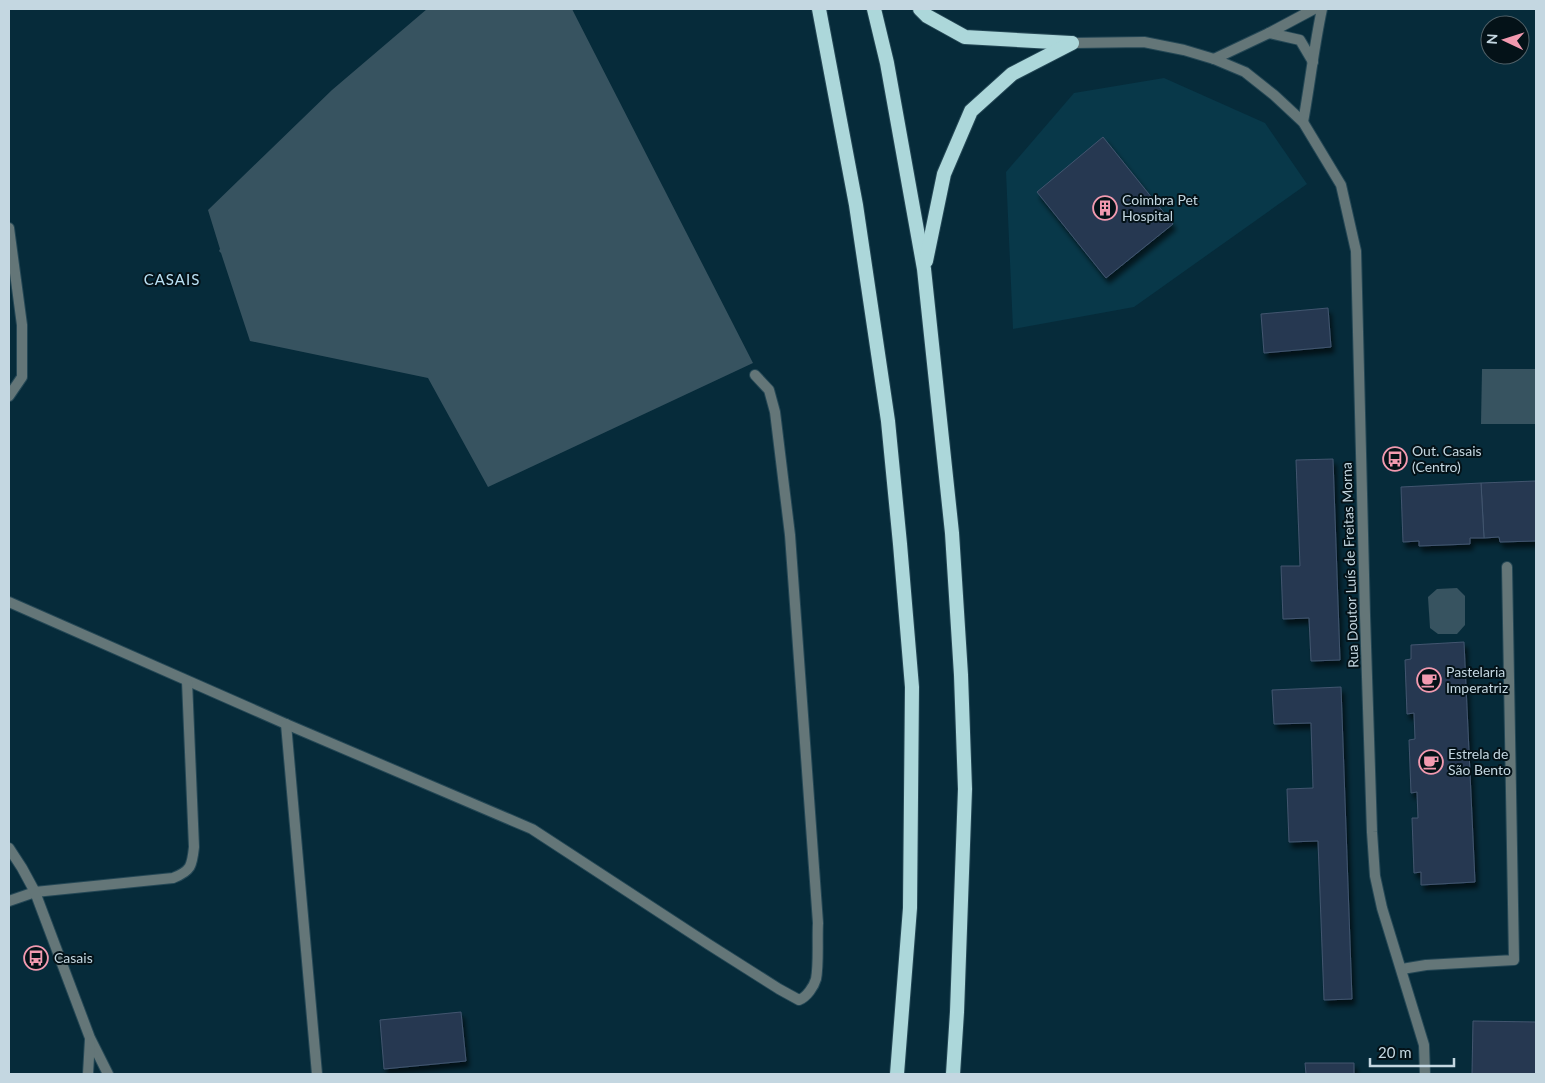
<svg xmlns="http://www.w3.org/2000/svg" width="1545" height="1083" font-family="Lato,sans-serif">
  <defs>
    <filter id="shadow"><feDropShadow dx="3" dy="5.5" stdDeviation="2.5" flood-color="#0009"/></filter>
  </defs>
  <rect width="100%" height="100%" fill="#062b3a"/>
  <!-- built -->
  <polygon fill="#083849" points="1164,78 1265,123 1307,184 1134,307 1013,329 1006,172 1074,93"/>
  <!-- green -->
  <g fill="#375360">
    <polygon points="427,9 572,9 753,363 488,487 428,378 250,341 221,253 219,251 220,249 208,210 332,90"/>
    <polygon points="1482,369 1536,369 1536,424 1481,424"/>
    <polygon points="1457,588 1465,596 1465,625 1457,634 1438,634 1430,628 1428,597 1437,589"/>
  </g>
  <!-- building -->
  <g fill="#263951" stroke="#42556f" filter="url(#shadow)">
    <polygon points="1103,137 1173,224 1106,278 1037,192"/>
    <polygon points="1328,308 1331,347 1264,353 1261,314"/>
    <polygon points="1333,459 1340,660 1311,661 1309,618 1283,619 1281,566 1300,566 1296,460"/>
    <polygon points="1536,481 1536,541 1500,542 1499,537 1484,538 1481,483"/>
    <polygon points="1481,483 1484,538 1470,538 1470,544 1419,546 1419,541 1403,542 1401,487"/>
    <polygon points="1464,642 1475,882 1421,885 1421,872 1414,873 1412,818 1418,818 1417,792 1411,793 1409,740 1415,739 1414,713 1407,714 1405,660 1411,659 1411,645"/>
    <polygon points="1341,687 1352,999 1324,1000 1318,841 1289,842 1287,789 1313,788 1311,723 1274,724 1272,690"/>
    <polygon points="461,1012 466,1061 384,1069 380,1020"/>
    <polygon points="1473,1021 1536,1022 1536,1074 1472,1074"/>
    <polygon points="1305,1063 1354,1063 1354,1074 1306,1074"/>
  </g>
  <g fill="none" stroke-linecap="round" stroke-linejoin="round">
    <!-- minor casing -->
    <g stroke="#244755" stroke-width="12">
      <g id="minor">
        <polyline points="1269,33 1300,40 1313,62"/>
        <polyline points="1214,59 1269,33 1314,9"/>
        <path d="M 1303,122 C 1310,84 1314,46 1322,9"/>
        <polyline points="9,228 22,325 22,377 9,396"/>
        <path d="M 9,602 L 286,724 L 532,829 L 708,944 L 779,989 L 799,1000 C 807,997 814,986 816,979 C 819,964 817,939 818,923 L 790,535 L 775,412 L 769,390 L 755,375"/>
        <polyline points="286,724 317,1074"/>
        <path d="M 9,901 L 35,892 L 173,878 C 191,871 192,866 194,847 L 187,681"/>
        <polyline points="1402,969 1426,965 1514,960 1507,567"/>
      </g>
    </g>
    <!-- tertiary casing -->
    <g stroke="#244755" stroke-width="12">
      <g id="tertiary">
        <polyline points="1072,43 1144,42 1184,50 1214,59 1245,72 1274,95 1303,122 1341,185 1356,251 1365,615 1372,832 1375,876 1382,908 1424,1045 1425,1074"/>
        <polyline points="9,848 22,868 35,892 90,1038 108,1074"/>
        <polyline points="88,1074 90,1039"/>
      </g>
    </g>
    <!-- trunk casing -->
    <g stroke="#244755" stroke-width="16">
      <g id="trunk">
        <polyline points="819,9 856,205 888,421 900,544 912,687 910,908 897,1074"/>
        <polyline points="874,9 887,63 924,269 952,533 961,675 965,789 957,1012 953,1074"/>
        <polyline points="920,9 927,16 965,37 1071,43"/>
        <polyline points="926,261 944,174 971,111 1012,74 1072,43"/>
      </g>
    </g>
    <!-- minor -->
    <use href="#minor" stroke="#647678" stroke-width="10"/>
    <!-- tertiary -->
    <use href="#tertiary" stroke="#647678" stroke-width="10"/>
    <!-- trunk -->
    <use href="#trunk" stroke="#acd7da" stroke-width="14"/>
  </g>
  <!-- icons -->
  <defs>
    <g id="building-ring" transform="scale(1.25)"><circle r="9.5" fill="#041218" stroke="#f29ab0" stroke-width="1.5"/><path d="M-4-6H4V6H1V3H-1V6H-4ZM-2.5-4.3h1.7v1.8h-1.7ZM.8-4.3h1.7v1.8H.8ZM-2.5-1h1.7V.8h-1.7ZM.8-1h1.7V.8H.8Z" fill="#f29ab0"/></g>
    <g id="bus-ring" transform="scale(1.25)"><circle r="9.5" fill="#041218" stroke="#f29ab0" stroke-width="1.5"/><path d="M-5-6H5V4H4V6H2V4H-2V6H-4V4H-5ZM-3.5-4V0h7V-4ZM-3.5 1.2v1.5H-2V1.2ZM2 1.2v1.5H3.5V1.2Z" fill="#f29ab0"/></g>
    <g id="cafe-ring" transform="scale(1.25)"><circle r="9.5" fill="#041218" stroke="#f29ab0" stroke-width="1.5"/><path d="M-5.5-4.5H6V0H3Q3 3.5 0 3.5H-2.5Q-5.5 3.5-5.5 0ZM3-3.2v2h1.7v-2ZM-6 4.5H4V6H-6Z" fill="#f29ab0"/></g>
  </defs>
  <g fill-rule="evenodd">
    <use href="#building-ring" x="1105" y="208"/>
    <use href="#bus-ring" x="1395" y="459"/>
    <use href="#cafe-ring" x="1429" y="680"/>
    <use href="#cafe-ring" x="1431" y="762"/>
    <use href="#bus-ring" x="36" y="958"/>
  </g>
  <g text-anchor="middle" stroke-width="4" stroke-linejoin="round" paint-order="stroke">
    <!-- poi labels -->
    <g font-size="14" fill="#c4d7e1" stroke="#041218" text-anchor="start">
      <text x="1122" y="205">Coimbra Pet<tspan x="1122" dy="16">Hospital</tspan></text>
      <text x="1412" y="456">Out. Casais<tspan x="1412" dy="16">(Centro)</tspan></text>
      <text x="1446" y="677">Pastelaria<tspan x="1446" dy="16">Imperatriz</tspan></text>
      <text x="1448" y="759">Estrela de<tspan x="1448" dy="16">São Bento</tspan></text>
      <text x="54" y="963">Casais</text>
    </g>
    <!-- street labels -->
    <g font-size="14" fill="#c4d7e1" stroke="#041218">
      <text transform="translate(1350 565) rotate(-92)" y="5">Rua Doutor Luís de Freitas Morna</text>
    </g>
    <!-- neighbourhood labels -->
    <g font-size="15" letter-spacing="1" fill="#b9e0f3" stroke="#041218">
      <text x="172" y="285">CASAIS</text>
    </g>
  </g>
  <!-- border -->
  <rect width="1545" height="1083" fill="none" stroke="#c4d7e1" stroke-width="20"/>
  <!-- north arrow -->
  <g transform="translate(1505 40) rotate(274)"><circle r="24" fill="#041218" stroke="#516168"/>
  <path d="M0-4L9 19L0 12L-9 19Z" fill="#f29ab0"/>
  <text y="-8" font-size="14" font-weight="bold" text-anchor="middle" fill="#c4d7e1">N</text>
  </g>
  <!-- scale -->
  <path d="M1370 1058v8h84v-8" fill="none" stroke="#c4d7e1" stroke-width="2.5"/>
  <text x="1378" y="1058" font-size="15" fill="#c4d7e1" stroke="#041218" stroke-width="4" paint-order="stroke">20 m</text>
</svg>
